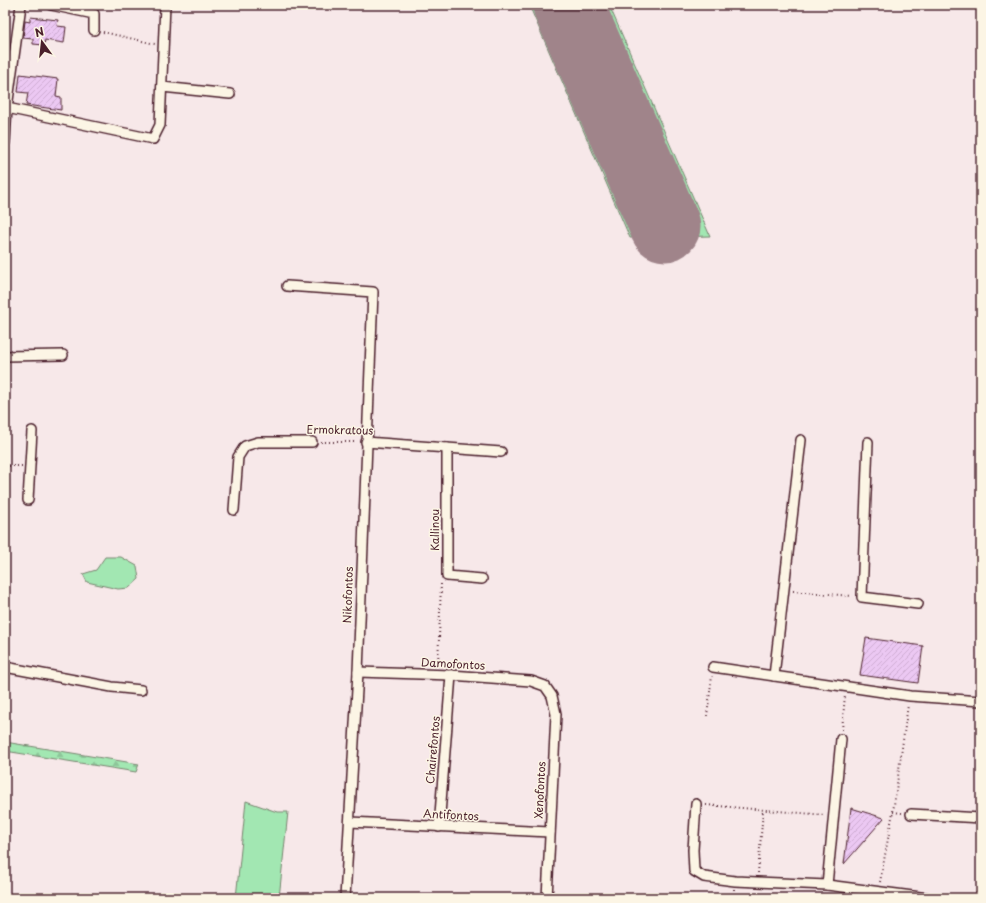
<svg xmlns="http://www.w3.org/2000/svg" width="986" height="903" font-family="'Playpen Sans',sans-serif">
  <defs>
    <pattern id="forest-firs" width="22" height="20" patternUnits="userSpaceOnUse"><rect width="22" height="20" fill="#a2e7b2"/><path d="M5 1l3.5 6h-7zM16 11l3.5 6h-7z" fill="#8dc699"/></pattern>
    <pattern id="building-hatch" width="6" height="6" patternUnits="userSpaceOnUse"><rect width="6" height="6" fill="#ecc8f3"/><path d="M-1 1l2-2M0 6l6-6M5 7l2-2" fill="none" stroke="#ccabd0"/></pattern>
  </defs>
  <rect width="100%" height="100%" fill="#f7e8e9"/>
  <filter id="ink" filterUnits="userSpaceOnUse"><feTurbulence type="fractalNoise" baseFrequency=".025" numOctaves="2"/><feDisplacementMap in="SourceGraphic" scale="8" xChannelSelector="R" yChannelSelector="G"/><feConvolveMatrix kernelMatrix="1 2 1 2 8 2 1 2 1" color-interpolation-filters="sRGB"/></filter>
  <g filter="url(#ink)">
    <!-- green -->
    <g fill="#a2e7b2" stroke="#76836e">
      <polygon points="529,5 549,5 650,235 690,232 590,5 609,5 710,236 630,238"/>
      <polygon points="105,557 121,557 137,566 139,579 129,588 118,589 87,582 83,574 96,570"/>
      <polygon points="246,801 277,812 288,812 279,898 236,898"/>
    </g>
    <!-- forest -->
    <g fill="url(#forest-firs)" stroke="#76836e">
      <polygon points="5,742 139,764 136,772 5,751"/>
      <polygon points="5,894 35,898 5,898"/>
    </g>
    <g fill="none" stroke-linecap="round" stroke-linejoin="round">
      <!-- runway -->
      <polyline stroke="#a0848a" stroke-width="71" points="568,5 665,226"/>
    </g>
    <!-- building -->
    <g fill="url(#building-hatch)" stroke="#4a1f2b">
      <polygon points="30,17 58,20 57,26 66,27 64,43 45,40 44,45 33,44 33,39 23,38 25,21 30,22"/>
      <polygon points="20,74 58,79 56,96 61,97 61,110 26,105 28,93 18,92"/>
      <polygon points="866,638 923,646 918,683 860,675"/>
      <polygon points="851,808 884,818 844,864"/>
    </g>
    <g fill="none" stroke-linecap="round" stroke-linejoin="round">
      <!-- minor casing -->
      <g stroke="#4a1f2b" stroke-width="12">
        <g id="minor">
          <polyline points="51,5 94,14 94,30"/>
          <polyline points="162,87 230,94"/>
          <polyline points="7,108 153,139 160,125 165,5"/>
          <polyline points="5,142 7,108 21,5"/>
          <polyline points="287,286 373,292 358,672 345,898"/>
          <polyline points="5,356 63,355"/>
          <polyline points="366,442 501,452"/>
          <polyline points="868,442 862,597 918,604"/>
          <polyline points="447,448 447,576 482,579"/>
          <polyline points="28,500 32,431"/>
          <polyline points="234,510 238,457 245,446 258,442 312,442"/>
          <polyline points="5,667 112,687 141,690"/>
          <polyline points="713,667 910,696 981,701"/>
          <polyline points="358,672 451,675 531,681 545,686 552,696 556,714 547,898"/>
          <polyline points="774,676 801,440"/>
          <polyline points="696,804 693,850 694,871 704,877 735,881 827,885 928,898"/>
          <polyline points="911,814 981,818"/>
          <polyline points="350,822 550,832"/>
          <polyline points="439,827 451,675"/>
          <polyline points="827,885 841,739"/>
        </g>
      </g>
      <!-- path -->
      <g stroke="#4a1f2b" stroke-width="2" stroke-dasharray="1 3" stroke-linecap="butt">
        <polyline points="103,32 155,44"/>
        <polyline points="321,442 357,442"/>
        <polyline points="5,466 22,466"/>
        <polyline points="793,591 852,596"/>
        <polyline points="438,665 441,584"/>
        <polyline points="707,716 712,676"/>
        <polyline points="842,730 845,695"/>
        <polyline points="706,805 825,815"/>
        <polyline points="893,812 902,813"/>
        <polyline points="758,873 763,810"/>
        <polyline points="880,882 893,812 908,705"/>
        <polyline points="734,898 734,889"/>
      </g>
      <!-- minor -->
      <use href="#minor" stroke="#fcf5e5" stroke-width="9"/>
    </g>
  </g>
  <g text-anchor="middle" stroke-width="3" stroke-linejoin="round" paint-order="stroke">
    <!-- street labels -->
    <g font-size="11" fill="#4a1f2b" stroke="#fcf5e5">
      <text transform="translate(340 430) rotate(1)" y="4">Ermokratous</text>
      <text transform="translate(435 530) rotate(-90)" y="4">Kallinou</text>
      <text transform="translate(348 595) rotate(-88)" y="4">Nikofontos</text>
      <text transform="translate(453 664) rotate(3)" y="4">Damofontos</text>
      <text transform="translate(433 750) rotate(-85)" y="4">Chairefontos</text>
      <text transform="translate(540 790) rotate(-87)" y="4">Xenofontos</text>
      <text transform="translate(451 815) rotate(3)" y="4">Antifontos</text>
    </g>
  </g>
  <!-- margin -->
  <rect width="986" height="903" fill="none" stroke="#fcf5e5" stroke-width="20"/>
  <rect x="10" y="10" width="966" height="883" fill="none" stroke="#4a1f2b" stroke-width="1.5" filter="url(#ink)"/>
  <!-- north arrow -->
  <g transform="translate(42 42) rotate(345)" stroke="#fcf5e5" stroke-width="3" paint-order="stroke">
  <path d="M0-3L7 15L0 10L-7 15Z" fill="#4a1f2b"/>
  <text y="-6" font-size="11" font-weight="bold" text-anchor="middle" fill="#4a1f2b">N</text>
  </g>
</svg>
